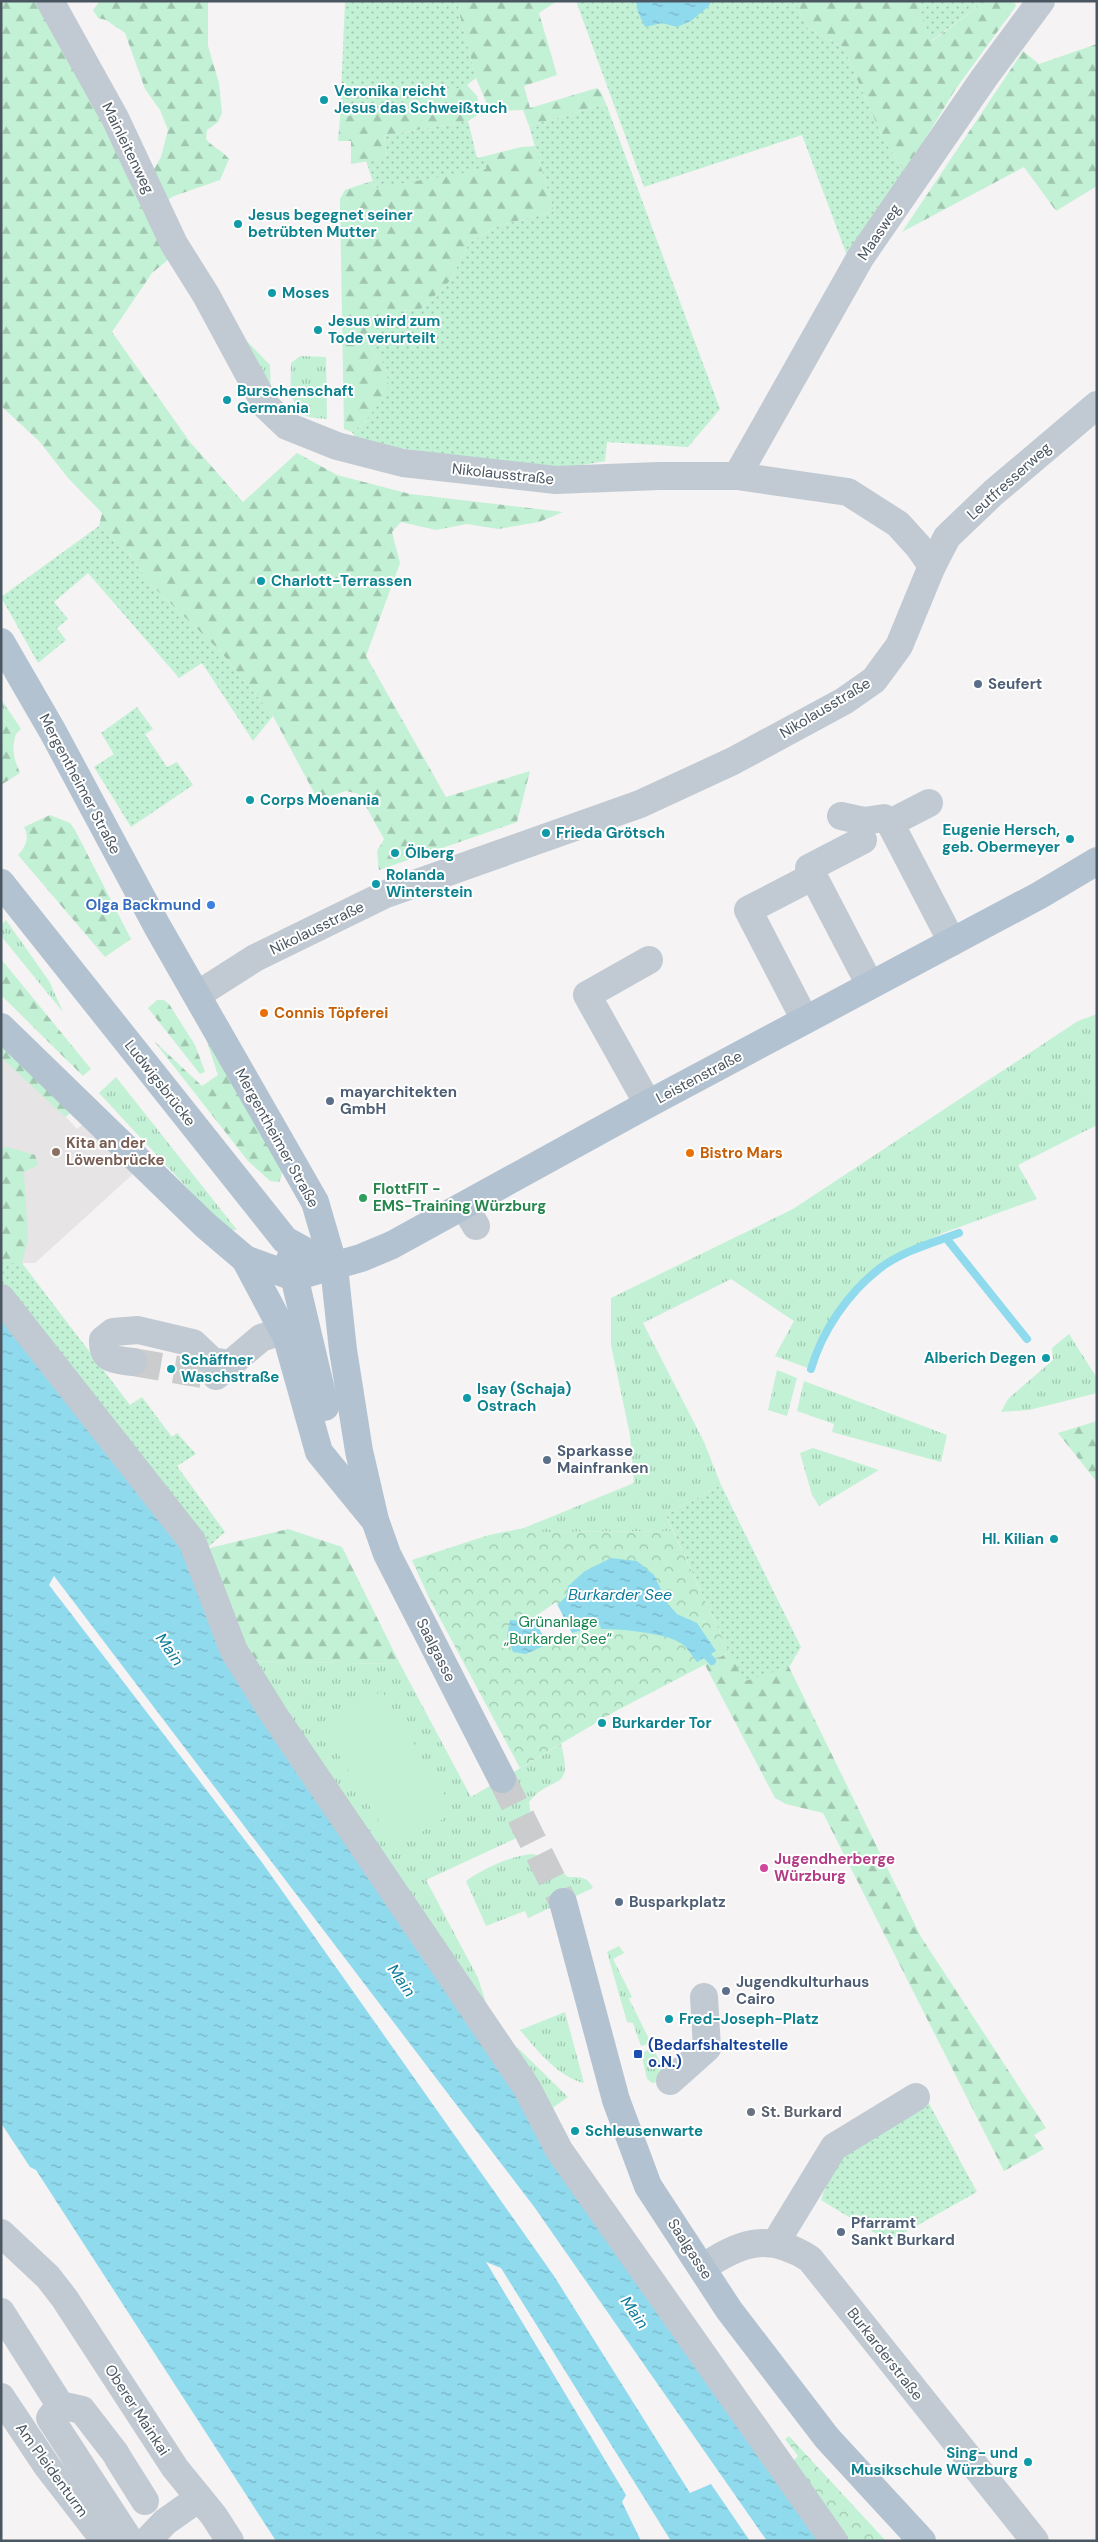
<svg xmlns="http://www.w3.org/2000/svg" width="1098" height="2542" font-family="'DM Sans',sans-serif">
  <defs>
    <pattern id="grass-tufts" width="24" height="20" patternUnits="userSpaceOnUse" patternTransform="scale(1.25)"><rect width="24" height="20" fill="#c3f1d5"/><path d="M3 7l-1-3M5 7V3M7 7l1-3M15 17l-1-3M17 17v-4M19 17l1-3" fill="none" stroke="#a0c6b0"/></pattern>
    <pattern id="forest-firs" width="22" height="20" patternUnits="userSpaceOnUse" patternTransform="scale(1.25)"><rect width="22" height="20" fill="#c3f1d5"/><path d="M5 1l3.5 6h-7zM16 11l3.5 6h-7z" fill="#a0c6b0"/></pattern>
    <pattern id="park-crowns" width="20" height="18" patternUnits="userSpaceOnUse" patternTransform="scale(1.25)"><rect width="20" height="18" fill="#c3f1d5"/><path d="M2 6a3 3 0 1 1 6 0M12 15a3 3 0 1 1 6 0" fill="none" stroke="#a0c6b0"/></pattern>
    <pattern id="garden-dots" width="8" height="8" patternUnits="userSpaceOnUse" patternTransform="scale(1.25)"><rect width="8" height="8" fill="#c3f1d5"/><path d="M2 2h.1M6 6h.1" fill="none" stroke="#a0c6b0" stroke-width="1.8" stroke-linecap="round"/></pattern>
    <pattern id="water-ripples" width="26" height="14" patternUnits="userSpaceOnUse" patternTransform="scale(1.25)"><rect width="26" height="14" fill="#90daee"/><path d="M2 4q2-2 4 0t4 0M15 11q2-2 4 0t4 0" fill="none" stroke="#78b4c4"/></pattern>
  </defs>
  <rect width="100%" height="100%" fill="#f5f3f3"/>
  <!-- education -->
  <polygon fill="#e6e4e5" points="1,1043 70,1113 66,1117 77,1129 82,1125 133,1174 35,1263 1,1263"/>
  <!-- grass -->
  <g fill="url(#grass-tufts)">
    <polygon points="244,338 270,365 271,398"/>
    <path d="M 300,356 L 326,357 L 327,419 C 321,418 313,419 307,416 C 287,407 291,381 291,363 Z"/>
    <polygon points="1,699 21,729 16,734 1,717"/>
    <polygon points="6,920 49,981 63,1012 1,936 1,925"/>
    <polygon points="1097,1014 1097,1125 1018,1165 1037,1199 943,1233 876,1267 848,1295 814,1348 808,1368 775,1356 794,1321 731,1279 643,1323 704,1442 721,1485 666,1515 673,1531 544,1532 524,1528 634,1483 630,1435 611,1345 611,1298 793,1209 1078,1021"/>
    <polygon points="116,1077 237,1230 228,1230 216,1219 99,1093"/>
    <polygon points="1069,1334 1097,1378 1097,1393 1029,1410 1001,1412 1008,1399 1053,1360 1052,1348"/>
    <polygon points="777,1370 797,1378 787,1416 768,1410"/>
    <polygon points="804,1381 947,1435 941,1462 832,1432 834,1424 797,1411"/>
    <polygon points="813,1448 879,1470 819,1506 812,1495 800,1453"/>
    <path d="M 245,1661 L 400,1664 L 471,1797 L 561,1744 C 574,1794 552,1773 529,1802 L 532,1823 L 521,1836 L 426,1880 L 478,1978 L 492,2022 Z"/>
    <path d="M 532,1854 L 545,1857 L 568,1877 C 580,1877 587,1876 593,1888 L 528,1918 L 525,1911 L 486,1926 L 466,1881 C 484,1868 511,1856 532,1854 Z"/>
    <polygon points="619,1946 624,1953 613,1959 632,1997 629,1999 651,2043 641,2046 633,2023 627,2022 607,1952"/>
    <path d="M 565,2012 L 584,2083 C 558,2077 537,2050 520,2030 Z"/>
    <polygon points="507,2044 518,2048 568,2097 551,2109"/>
    <polygon points="653,2048 664,2070 659,2082 652,2083 647,2079 641,2053"/>
  </g>
  <!-- forest -->
  <g fill="url(#forest-firs)">
    <polygon points="1,1 40,1 108,122 169,259 152,273 112,332 190,442 243,502 297,453 337,475 410,494 563,512 539,522 498,529 467,524 436,530 401,522 392,532 400,563 366,656 446,797 530,771 517,822 379,870 377,851 384,839 359,794 346,791 318,800 273,716 219,650 148,582 132,557 99,526 102,513 68,478 39,441 1,406"/>
    <path d="M 100,1 L 208,1 L 208,46 L 219,83 L 222,113 L 218,122 L 207,130 L 206,139 C 212,147 222,150 229,159 L 220,180 L 174,196 L 164,202 L 151,174 L 161,157 L 168,130 L 160,110 L 145,89 L 125,33 L 106,20 L 98,18 L 93,10 Z"/>
    <polygon points="461,1 557,1 539,13 557,75 524,86 530,108 597,88 601,92 606,104 529,126 523,110 490,111 476,78 458,9"/>
    <polygon points="795,1 918,1 932,41 986,1 1014,1 1016,6 955,90 905,172 884,141 843,47 806,27"/>
    <polygon points="1097,44 1097,186 1056,211 1024,167 902,232 1023,51 1039,64"/>
    <polygon points="467,85 477,96 481,113 468,121 384,136 387,158 351,164 351,141 338,141 340,118"/>
    <polygon points="535,146 554,211 499,226 470,242 450,281 420,310 400,311 373,350 386,367 390,392 363,424 352,432 344,429 340,199 345,190 372,181 375,188 486,168 486,156 521,147"/>
    <path d="M 1,717 L 16,734 C 11,750 14,759 20,773 L 1,785 Z"/>
    <path d="M 50,815 L 70,823 L 75,830 L 131,939 L 105,957 L 18,855 C 26,846 30,838 24,827 Z"/>
    <polygon points="1,959 91,1069 83,1076 1,995"/>
    <polygon points="157,1000 164,1000 169,1004 195,1045 205,1072 200,1074 148,1008"/>
    <polygon points="211,1037 279,1162 282,1174 279,1182 270,1181 248,1161 154,1041 202,1086 218,1075 206,1039"/>
    <polygon points="1,1043 70,1113 65,1117 1,1057"/>
    <polygon points="8,1147 35,1155 38,1165 24,1172 28,1239 22,1263 1,1263 1,1148"/>
    <polygon points="1097,1421 1097,1482 1058,1433"/>
    <polygon points="288,1529 342,1547 400,1664 245,1661 206,1549"/>
    <polygon points="729,1652 789,1667 921,1937 1046,2128 1034,2135 1044,2149 1004,2171 823,1813 786,1804 775,1798 705,1665"/>
  </g>
  <!-- park -->
  <g fill="url(#park-crowns)">
    <polygon points="524,1528 544,1532 673,1531 729,1652 614,1712 520,1768 430,1600 412,1560 489,1535"/>
    <polygon points="789,2436 886,2541 848,2541 792,2462 798,2456 785,2439"/>
  </g>
  <!-- garden -->
  <g fill="url(#garden-dots)">
    <polygon points="345,1 461,1 458,9 476,78 467,85 453,90 340,118"/>
    <polygon points="576,1 795,1 806,27 843,47 884,141 905,172 848,258 802,135 644,187"/>
    <polygon points="918,1 986,1 931,41"/>
    <polygon points="606,104 720,409 688,447 607,442 605,461 559,469 487,462 357,441 352,432 363,424 389,391 386,367 373,350 375,324 400,311 420,310 450,281 470,242 499,226 554,211 529,126"/>
    <polygon points="468,121 477,158 486,156 486,169 375,188 366,161 387,157 384,136"/>
    <polygon points="99,526 132,557 148,582 219,650 273,716 253,741 202,663 179,678 88,573 54,602 68,619 57,628 66,640 38,663 1,597"/>
    <polygon points="137,707 153,729 145,734 167,767 177,762 193,785 131,827 94,767 114,754 101,733"/>
    <polygon points="1,1263 22,1263 130,1405 142,1397 172,1437 177,1433 196,1454 177,1466 225,1532 206,1549 1,1289"/>
    <polygon points="721,1485 801,1647 789,1667 745,1681 729,1652 666,1515"/>
    <polygon points="926,2098 977,2192 886,2243 880,2236 821,2200 838,2151"/>
  </g>
  <!-- pitch -->
  <polygon fill="#c3f1d5" points="382,1691 455,1812 395,1848 322,1727"/>
  <!-- water -->
  <g fill="url(#water-ripples)">
    <polygon points="636,1 711,1 709,6 691,21 677,27 662,23 645,27 638,12"/>
    <polygon points="1,1303 190,1554 228,1657 822,2541 767,2541 535,2208 54,1576 49,1585 261,1861 554,2276 690,2493 711,2484 750,2541 671,2541 501,2268 486,2262 626,2495 622,2502 641,2541 276,2541 36,2170 30,2167 1,2123"/>
    <path d="M 611,1558 L 637,1561 L 654,1575 L 668,1604 L 677,1614 L 697,1623 L 716,1651 L 697,1662 C 693,1657 689,1651 685,1646 C 671,1633 621,1629 601,1629 L 600,1625 L 572,1633 L 526,1654 L 513,1652 L 507,1636 L 510,1620 L 532,1621 L 549,1612 L 566,1597 L 568,1586 L 585,1571 Z"/>
  </g>
  <!-- pier -->
  <polygon fill="#f5f3f3" points="556,1602 573,1635 549,1646 533,1618"/>
  <g fill="none" stroke-linecap="round" stroke-linejoin="round">
    <!-- stream -->
    <g stroke="#90daee" stroke-width="8">
      <polyline points="946,1238 1027,1339"/>
      <path d="M 811,1369 C 822,1331 848,1293 879,1269 C 902,1251 933,1243 959,1233"/>
      <polyline points="701,1649 712,1661"/>
    </g>
    <!-- minor-tunnel -->
    <polyline stroke="#caccce" stroke-width="28" stroke-dasharray="28 14" stroke-linecap="butt" points="133,1362 208,1375"/>
    <!-- major-tunnel -->
    <polyline stroke="#caccce" stroke-width="28" stroke-dasharray="28 14" stroke-linecap="butt" points="502,1779 563,1902"/>
    <!-- minor -->
    <g stroke="#c1cad2" stroke-width="28">
      <polyline points="50,1 115,118 174,244 206,295 266,406 287,426 337,446 403,463 556,480 659,476 737,476 848,492 898,524 918,546 932,566"/>
      <polyline points="737,476 860,258 984,78 1041,1"/>
      <polyline points="929,803 890,823 952,942"/>
      <polyline points="841,816 864,821 884,818 890,823"/>
      <polyline points="863,840 809,868 870,985"/>
      <polyline points="802,882 748,910 805,1020"/>
      <polyline points="197,995 255,958 386,894 640,804 733,761 844,701 874,680 899,646 932,566 947,537 993,493 1097,405"/>
      <polyline points="648,1104 587,995 649,960"/>
      <polyline points="464,1206 476,1226"/>
      <polyline points="1,1298 192,1541 234,1651 274,1715 527,2088 559,2150 834,2541"/>
      <path d="M 133,1362 C 116,1360 102,1361 103,1340 L 113,1332 L 138,1330 L 193,1343 L 212,1361 L 229,1364"/>
      <polyline points="216,1376 261,1338 284,1330"/>
      <polyline points="670,2081 707,2048 704,1997"/>
      <polyline points="1,2233 48,2277 65,2299 175,2468 214,2516 230,2541"/>
      <polyline points="776,2242 834,2147 916,2097"/>
      <path d="M 702,2268 C 741,2242 768,2232 810,2259 L 1035,2541"/>
      <polyline points="1,2312 60,2405 82,2410 116,2454"/>
      <polyline points="1,2397 47,2466 105,2541"/>
      <polyline points="60,2405 50,2418 128,2538"/>
      <polyline points="118,2458 145,2501"/>
      <polyline points="147,2541 165,2522 199,2498"/>
    </g>
    <!-- major -->
    <g stroke="#b3c2d1" stroke-width="28">
      <polyline points="1,642 53,732 157,926 315,1202 334,1267 343,1350 359,1451 375,1520 387,1554 502,1779"/>
      <polyline points="1,883 285,1240 334,1267"/>
      <polyline points="1,1027 205,1225 245,1259 294,1277"/>
      <polyline points="245,1259 287,1338 319,1452 372,1517"/>
      <polyline points="290,1259 325,1407"/>
      <polyline points="294,1277 361,1258 392,1245 648,1104 1040,895 1097,861"/>
      <polyline points="563,1902 616,2100 648,2186 729,2310 827,2438 922,2541"/>
    </g>
  </g>
  <!-- markers -->
  <g fill="#0f9aa8" stroke="#fff" stroke-width="2">
    <circle cx="324" cy="100" r="5"/>
    <circle cx="238" cy="224" r="5"/>
    <circle cx="272" cy="293" r="5"/>
    <circle cx="318" cy="330" r="5"/>
    <circle cx="227" cy="400" r="5"/>
    <circle cx="261" cy="581" r="5"/>
    <circle cx="250" cy="800" r="5"/>
    <circle cx="546" cy="833" r="5"/>
    <circle cx="1070" cy="839" r="5"/>
    <circle cx="395" cy="853" r="5"/>
    <circle cx="376" cy="884" r="5"/>
    <circle cx="1046" cy="1358" r="5"/>
    <circle cx="171" cy="1369" r="5"/>
    <circle cx="467" cy="1398" r="5"/>
    <circle cx="1054" cy="1539" r="5"/>
    <circle cx="602" cy="1723" r="5"/>
    <circle cx="669" cy="2019" r="5"/>
    <circle cx="575" cy="2131" r="5"/>
    <circle cx="1028" cy="2462" r="5"/>
  </g>
  <g fill="#5c6f8a" stroke="#fff" stroke-width="2">
    <circle cx="978" cy="684" r="5"/>
    <circle cx="330" cy="1101" r="5"/>
    <circle cx="547" cy="1460" r="5"/>
    <circle cx="619" cy="1902" r="5"/>
    <circle cx="726" cy="1991" r="5"/>
    <circle cx="841" cy="2232" r="5"/>
  </g>
  <circle fill="#3f7fe0" stroke="#fff" stroke-width="2" cx="211" cy="905" r="5"/>
  <g fill="#e8710a" stroke="#fff" stroke-width="2">
    <circle cx="264" cy="1013" r="5"/>
    <circle cx="690" cy="1153" r="5"/>
  </g>
  <circle fill="#8d6e63" stroke="#fff" stroke-width="2" cx="56" cy="1152" r="5"/>
  <circle fill="#2e9e5b" stroke="#fff" stroke-width="2" cx="363" cy="1198" r="5"/>
  <circle fill="#d1479c" stroke="#fff" stroke-width="2" cx="764" cy="1868" r="5"/>
  <rect fill="#1a4fb4" stroke="#fff" stroke-width="2" x="633" y="2049" width="10" height="10" rx="2.5"/>
  <circle fill="#6b7280" stroke="#fff" stroke-width="2" cx="751" cy="2112" r="5"/>
  <g text-anchor="middle" stroke-width="4" stroke-linejoin="round" paint-order="stroke">
    <!-- culture labels -->
    <g font-size="15" font-weight="bold" fill="#0d838f" stroke="#fff" text-anchor="start">
      <text x="334" y="96">Veronika reicht<tspan x="334" dy="17">Jesus das Schweißtuch</tspan></text>
      <text x="248" y="220">Jesus begegnet seiner<tspan x="248" dy="17">betrübten Mutter</tspan></text>
      <text x="282" y="298">Moses</text>
      <text x="328" y="326">Jesus wird zum<tspan x="328" dy="17">Tode verurteilt</tspan></text>
      <text x="237" y="396">Burschenschaft<tspan x="237" dy="17">Germania</tspan></text>
      <text x="271" y="586">Charlott-Terrassen</text>
      <text x="260" y="805">Corps Moenania</text>
      <text x="1060" y="835" text-anchor="end">Eugenie Hersch,<tspan x="1060" dy="17">geb. Obermeyer</tspan></text>
      <text x="556" y="838">Frieda Grötsch</text>
      <text x="405" y="858">Ölberg</text>
      <text x="386" y="880">Rolanda<tspan x="386" dy="17">Winterstein</tspan></text>
      <text x="1036" y="1363" text-anchor="end">Alberich Degen</text>
      <text x="181" y="1365">Schäffner<tspan x="181" dy="17">Waschstraße</tspan></text>
      <text x="477" y="1394">Isay (Schaja)<tspan x="477" dy="17">Ostrach</tspan></text>
      <text x="1044" y="1544" text-anchor="end">Hl. Kilian</text>
      <text x="612" y="1728">Burkarder Tor</text>
      <text x="679" y="2024">Fred-Joseph-Platz</text>
      <text x="585" y="2136">Schleusenwarte</text>
      <text x="1018" y="2458" text-anchor="end">Sing- und<tspan x="1018" dy="17">Musikschule Würzburg</tspan></text>
    </g>
    <!-- street labels -->
    <g font-size="15" fill="#4a5661" stroke="#fff">
      <text transform="translate(128 148) rotate(64)" y="5">Mainleitenweg</text>
      <text transform="translate(879 232) rotate(-56)" y="5">Maasweg</text>
      <text transform="translate(503 474) rotate(6)" y="5">Nikolausstraße</text>
      <text transform="translate(1009 481) rotate(-42)" y="5">Leutfresserweg</text>
      <text transform="translate(825 708) rotate(-31)" y="5">Nikolausstraße</text>
      <text transform="translate(80 784) rotate(62)" y="5">Mergentheimer Straße</text>
      <text transform="translate(317 928) rotate(-26)" y="5">Nikolausstraße</text>
      <text transform="translate(699 1077) rotate(-28)" y="5">Leistenstraße</text>
      <text transform="translate(160 1083) rotate(52)" y="5">Ludwigsbrücke</text>
      <text transform="translate(277 1138) rotate(61)" y="5">Mergentheimer Straße</text>
      <text transform="translate(436 1650) rotate(63)" y="5">Saalgasse</text>
      <text transform="translate(690 2249) rotate(57)" y="5">Saalgasse</text>
      <text transform="translate(885 2354) rotate(52)" y="5">Burkarderstraße</text>
      <text transform="translate(137 2410) rotate(57)" y="5">Oberer Mainkai</text>
      <text transform="translate(52 2470) rotate(54)" y="5">Am Pleidenturm</text>
    </g>
    <!-- service labels -->
    <g font-size="15" font-weight="bold" fill="#4e5e75" stroke="#fff" text-anchor="start">
      <text x="988" y="689">Seufert</text>
      <text x="340" y="1097">mayarchitekten<tspan x="340" dy="17">GmbH</tspan></text>
      <text x="557" y="1456">Sparkasse<tspan x="557" dy="17">Mainfranken</tspan></text>
      <text x="629" y="1907">Busparkplatz</text>
      <text x="736" y="1987">Jugendkulturhaus<tspan x="736" dy="17">Cairo</tspan></text>
      <text x="851" y="2228">Pfarramt<tspan x="851" dy="17">Sankt Burkard</tspan></text>
    </g>
    <!-- shop labels -->
    <g font-size="15" font-weight="bold" fill="#366cbe" stroke="#fff" text-anchor="end">
      <text x="201" y="910">Olga Backmund</text>
    </g>
    <!-- food labels -->
    <g font-size="15" font-weight="bold" fill="#c56008" stroke="#fff" text-anchor="start">
      <text x="274" y="1018">Connis Töpferei</text>
      <text x="700" y="1158">Bistro Mars</text>
    </g>
    <!-- education labels -->
    <g font-size="15" font-weight="bold" fill="#785e54" stroke="#fff" text-anchor="start">
      <text x="66" y="1148">Kita an der<tspan x="66" dy="17">Löwenbrücke</tspan></text>
    </g>
    <!-- leisure labels -->
    <g font-size="15" font-weight="bold" fill="#27864d" stroke="#fff" text-anchor="start">
      <text x="373" y="1194">FlottFIT -<tspan x="373" dy="17">EMS-Training Würzburg</tspan></text>
    </g>
    <!-- park labels -->
    <g font-size="15" fill="#17864f" stroke="#fff">
      <text x="558" y="1627">Grünanlage<tspan x="558" dy="17">„Burkarder See“</tspan></text>
    </g>
    <!-- hotel labels -->
    <g font-size="15" font-weight="bold" fill="#b23c85" stroke="#fff" text-anchor="start">
      <text x="774" y="1864">Jugendherberge<tspan x="774" dy="17">Würzburg</tspan></text>
    </g>
    <!-- transit labels -->
    <g font-size="15" font-weight="bold" fill="#164399" stroke="#fff" text-anchor="start">
      <text x="648" y="2050">(Bedarfshaltestelle<tspan x="648" dy="17">o.N.)</tspan></text>
    </g>
    <!-- worship labels -->
    <g font-size="15" font-weight="bold" fill="#5b616d" stroke="#fff" text-anchor="start">
      <text x="761" y="2117">St. Burkard</text>
    </g>
    <!-- water labels -->
    <g font-size="16" font-style="italic" fill="#0c7c9b" stroke="#fff">
      <text x="620" y="1600">Burkarder See</text>
      <text transform="translate(170 1649) rotate(55)" y="6">Main</text>
      <text transform="translate(402 1980) rotate(55)" y="6">Main</text>
      <text transform="translate(635 2312) rotate(55)" y="6">Main</text>
    </g>
  </g>
  <!-- border -->
  <rect width="1098" height="2542" fill="none" stroke="#4a5661" stroke-width="5"/>
</svg>
